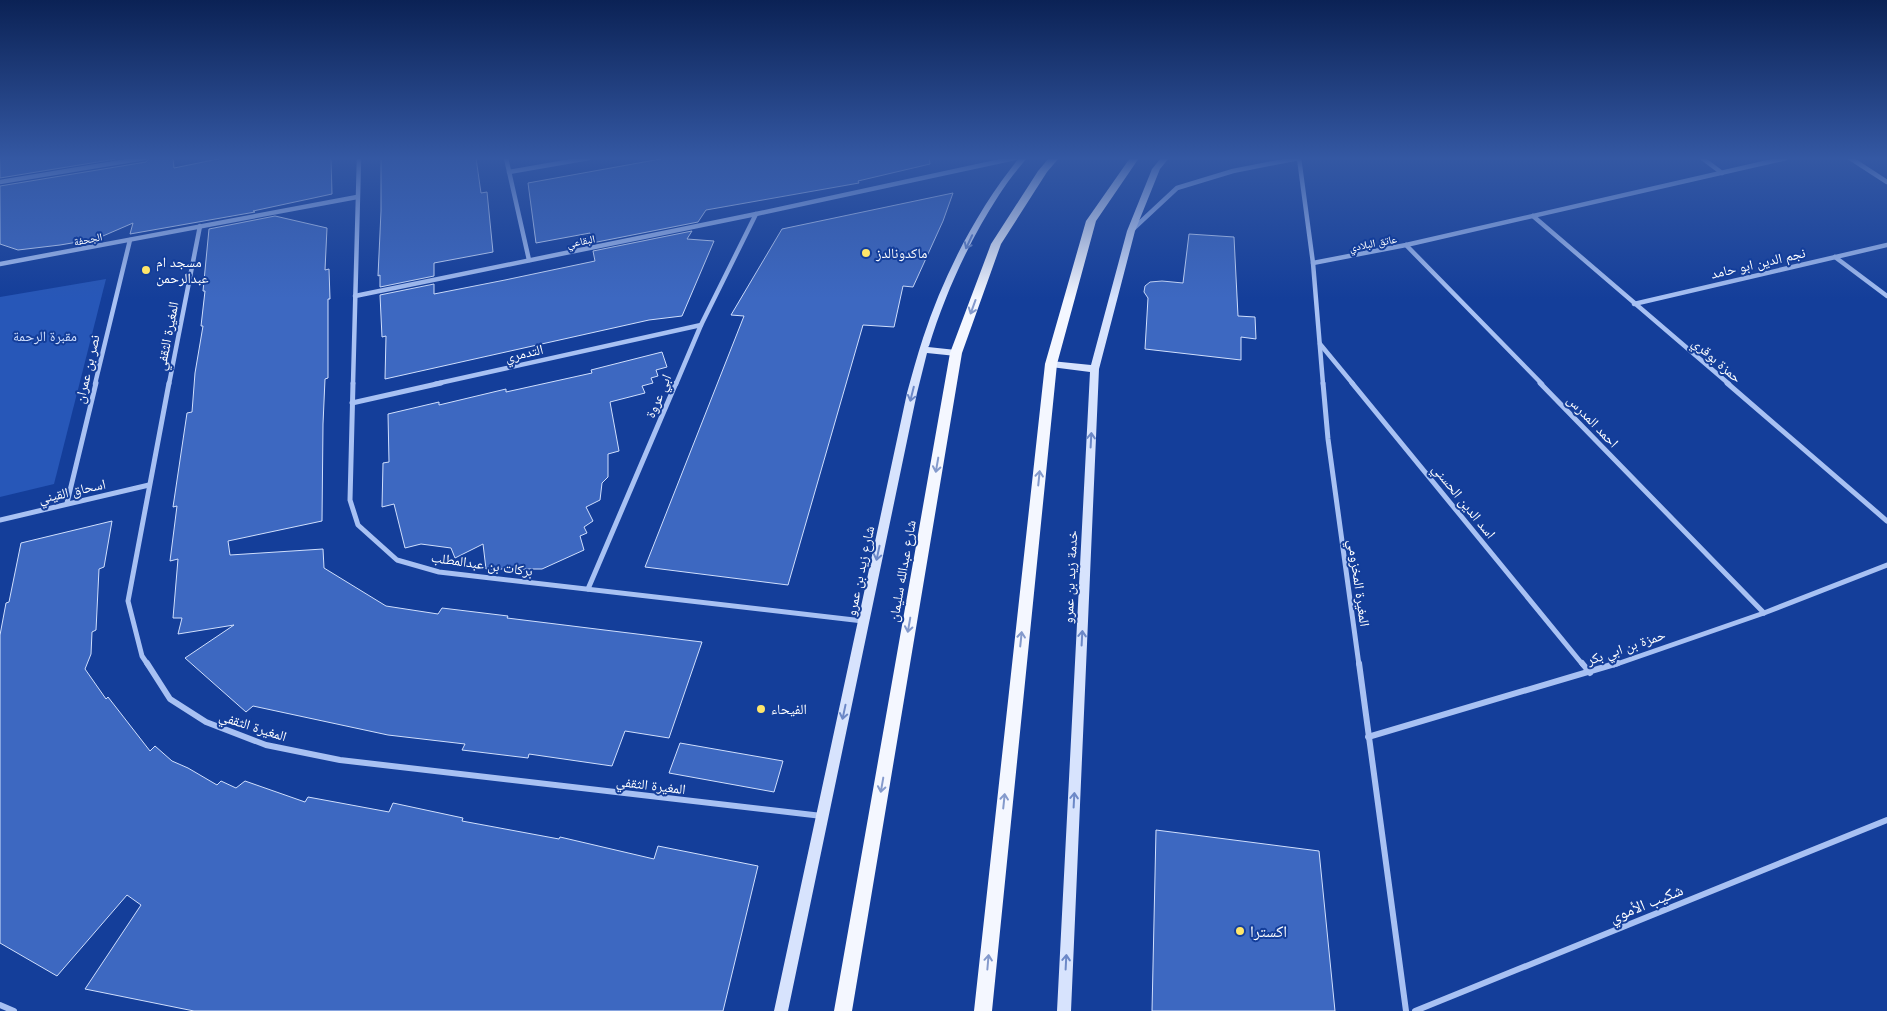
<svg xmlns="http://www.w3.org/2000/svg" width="1887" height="1011" font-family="Poppins,'Noto Naskh Arabic',sans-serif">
  <rect width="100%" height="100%" fill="#143e9a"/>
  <!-- green -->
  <polygon fill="#2757b8" points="106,279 54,484 0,497 0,297"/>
  <!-- building -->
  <g fill="#3d68c1" stroke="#d0dffd">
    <polygon points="0,158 122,158 0,178"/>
    <polygon points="149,158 173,158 174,168 223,158 331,158 332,194 253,211 255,212 130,234 133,223 96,239 60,245 18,250 0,244 0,186 146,162"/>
    <polygon points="381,158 476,158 481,193 487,192 493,252 434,263 434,276 380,287 380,275 378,276 381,211"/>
    <polygon points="666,158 929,158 930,164 858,181 859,183 706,210 698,222 592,243 590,233 536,243 528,183"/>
    <polygon points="953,193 943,221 913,287 903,286 894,327 863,325 788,585 645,567 744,316 731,315 782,229"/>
    <polygon points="275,216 327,228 325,270 329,269 330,299 328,299 328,378 325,379 323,424 322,521 228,541 230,555 323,549 324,568 386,606 438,614 442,608 508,616 507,618 702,642 669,738 625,731 612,766 529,754 528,758 462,750 465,744 388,735 253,706 246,712 185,658 234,625 178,634 182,618 173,618 178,559 170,561 177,506 173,507 187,413 192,412 195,373 203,326 201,326 205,291 203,291 209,229"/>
    <polygon points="692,231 687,239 714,241 682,316 649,320 385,379 386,336 382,337 380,295 434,284 434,294 505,280 595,261 593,251"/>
    <polygon points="1189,234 1234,237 1238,316 1255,317 1256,339 1241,337 1241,360 1145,349 1148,298 1144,292 1145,286 1150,282 1162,281 1183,283"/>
    <polygon points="662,352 667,367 656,370 658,376 651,378 653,383 642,386 645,393 610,402 619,451 608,454 608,477 602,483 600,500 586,507 593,521 584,527 587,533 580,536 584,550 542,569 486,569 483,544 455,558 451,548 421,544 405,548 394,504 382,507 383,463 389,462 388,414 439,402 439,405 506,389 506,392 592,373 591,370"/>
    <polygon points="112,521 104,567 99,569 96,630 92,632 91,654 85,669 106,699 108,697 150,751 155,746 172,761 188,768 217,785 221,781 236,788 245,781 305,802 308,797 389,812 393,803 463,818 462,821 559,839 560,837 654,859 658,846 758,866 723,1011 194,1011 85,989 141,905 127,895 57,976 0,943 0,635 6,603 9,602 21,543"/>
    <polygon points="680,743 783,761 774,792 669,773"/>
    <polygon points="1156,830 1319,851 1335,1011 1152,1011"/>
  </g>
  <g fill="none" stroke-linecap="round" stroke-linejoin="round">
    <!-- minor-far2 -->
    <g stroke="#a8c1f3" stroke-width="4.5">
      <polyline points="506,158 529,260"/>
      <polyline points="1299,158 1313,263 1323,384"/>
      <polyline points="1702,158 1722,173"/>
      <polyline points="1850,158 1887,182"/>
      <polyline points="509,172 589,158"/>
      <polyline points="0,182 145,158"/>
      <polyline points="1533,216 1729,384"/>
      <polyline points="1133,229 1177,188 1233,171 1299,158"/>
      <polyline points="1406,245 1542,384"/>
      <polyline points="1835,257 1887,296"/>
      <polyline points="1313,263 1406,245 1786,158"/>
      <polyline points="0,264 357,197"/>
      <polyline points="355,296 756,214 1015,158"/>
      <polyline points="1634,304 1887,245"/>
      <polyline points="1320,344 1353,384"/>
      <polyline points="95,384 130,240"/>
      <polyline points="169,384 200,226"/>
      <polyline points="353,384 359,158"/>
      <polyline points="435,384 701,325"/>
      <polyline points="676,384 701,325 756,214"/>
    </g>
    <!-- minor-far1 -->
    <g stroke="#a8c1f3" stroke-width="5">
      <polyline points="353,383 350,500 358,525 397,560 439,572 863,621"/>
      <polyline points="1323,383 1328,439 1359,665"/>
      <polyline points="1352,383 1583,665"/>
      <polyline points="1540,383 1764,613"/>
      <polyline points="1727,383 1887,521"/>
      <polyline points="352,403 441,383"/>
      <polyline points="67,503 96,383"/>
      <polyline points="0,520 149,485"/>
      <polyline points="588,589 676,383"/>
      <polyline points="148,665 142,656 128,601 169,383"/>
      <polyline points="1614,665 1764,613 1887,565"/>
    </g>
    <!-- minor -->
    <g stroke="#a8c1f3" stroke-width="6">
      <polyline points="147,663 170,699 206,722 266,745 340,760 822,816"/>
      <polyline points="1359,663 1406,1011"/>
      <polyline points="1582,663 1590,673"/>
      <polyline points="1368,737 1618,663"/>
      <polyline points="0,1005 14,1011"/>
      <polyline points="1415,1011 1887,820"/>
    </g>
    <!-- secondary -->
    <g fill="#d7e3fd" fill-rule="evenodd">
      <path d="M 1019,158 L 1027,158 C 1017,170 1007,182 999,195 C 969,241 945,294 929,346 L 928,347 L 956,350 L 960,353 L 956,356 L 927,353 L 917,393 L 788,1011 L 774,1011 L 907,393 C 912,375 917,356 923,338 C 944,274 977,210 1019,158 Z"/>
      <polygon points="1161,158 1169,158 1160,169 1135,231 1099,369 1071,1011 1057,1011 1090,372 1051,367 1047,364 1051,361 1091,365 1127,231 1152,169"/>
    </g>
    <!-- primary -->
    <g fill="#f4f7ff" fill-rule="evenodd">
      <polygon points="1049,158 1059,158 1047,172 1001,244 962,353 852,1011 834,1011 950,353 991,244 1038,171"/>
      <polygon points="1130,158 1139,158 1096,221 1057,364 992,1011 974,1011 1045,364 1086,221"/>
    </g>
  </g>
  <!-- one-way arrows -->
  <defs><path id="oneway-shaft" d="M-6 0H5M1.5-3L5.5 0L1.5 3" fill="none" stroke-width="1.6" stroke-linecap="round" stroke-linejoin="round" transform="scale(1.25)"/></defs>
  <g stroke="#6c88c7">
    <use href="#oneway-shaft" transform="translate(969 242) rotate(115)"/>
    <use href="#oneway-shaft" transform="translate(912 394) rotate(104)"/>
    <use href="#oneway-shaft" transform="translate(1091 440) rotate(-87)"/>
    <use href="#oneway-shaft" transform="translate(878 553) rotate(102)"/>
    <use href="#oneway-shaft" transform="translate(1082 638) rotate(-87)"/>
    <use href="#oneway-shaft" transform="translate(844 712) rotate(102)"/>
    <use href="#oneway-shaft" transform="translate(1074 800) rotate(-87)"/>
    <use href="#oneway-shaft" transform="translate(1066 962) rotate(-87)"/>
  </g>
  <g stroke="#849acc">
    <use href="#oneway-shaft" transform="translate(973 307) rotate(110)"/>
    <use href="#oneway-shaft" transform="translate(937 465) rotate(100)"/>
    <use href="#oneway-shaft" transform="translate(1039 478) rotate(-84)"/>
    <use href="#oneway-shaft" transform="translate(909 625) rotate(100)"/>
    <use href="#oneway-shaft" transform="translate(1021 639) rotate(-84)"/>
    <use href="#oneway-shaft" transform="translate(882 785) rotate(100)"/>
    <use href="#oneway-shaft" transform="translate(1004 801) rotate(-84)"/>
    <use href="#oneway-shaft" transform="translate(988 962) rotate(-85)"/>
  </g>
  <!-- sky -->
  <linearGradient id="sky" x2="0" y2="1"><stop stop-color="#0b2255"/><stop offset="0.53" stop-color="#3458a3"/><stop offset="1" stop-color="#3458a3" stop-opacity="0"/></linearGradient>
  <rect width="1887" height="299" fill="url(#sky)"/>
  <!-- markers -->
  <g fill="#ffe66a" stroke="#143e9a" stroke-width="2">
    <circle cx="866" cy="253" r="5"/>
    <circle cx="146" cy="270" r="5"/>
    <circle cx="761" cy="709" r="5"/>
    <circle cx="1240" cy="931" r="5"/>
  </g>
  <g text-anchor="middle" stroke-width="4" stroke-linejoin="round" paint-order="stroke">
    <!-- far-street labels -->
    <g font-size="11" fill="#fff" stroke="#143e9a">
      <text transform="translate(88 239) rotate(-11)" y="4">الجحفة</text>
      <text transform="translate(581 241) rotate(-11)" y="4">البقاعي</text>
      <text transform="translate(1373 243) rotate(-11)" y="4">عاتق البلادي</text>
    </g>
    <!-- poi labels -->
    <g font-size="14" fill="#fff" stroke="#143e9a" text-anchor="start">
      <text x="876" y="258">ماكدونالدز</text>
      <text x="156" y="267">مسجد ام<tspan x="156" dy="16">عبدالرحمن</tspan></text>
      <text x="771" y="714">الفيحاء</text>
    </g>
    <!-- street labels -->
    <g font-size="14" fill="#fff" stroke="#143e9a">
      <text transform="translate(1758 263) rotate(-13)" y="5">نجم الدين ابو حامد</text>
      <text transform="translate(167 336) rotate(-79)" y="5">المغيرة الثقفي</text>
      <text transform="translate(524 353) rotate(-13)" y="5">التدمري</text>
      <text transform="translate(1717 360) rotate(41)" y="5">حمزة بوقري</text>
      <text transform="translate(87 369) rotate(-77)" y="5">نصر بن عمران</text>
      <text transform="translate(658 396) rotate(-67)" y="5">ابي عروة</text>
      <text transform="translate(1593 421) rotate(46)" y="5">احمد المدرس</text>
      <text transform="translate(72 491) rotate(-13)" y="5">اسحاق القيني</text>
      <text transform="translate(1464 501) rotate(51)" y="5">اسد الدين الحسني</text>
      <text transform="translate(482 564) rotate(8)" y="5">بركات بن عبدالمطلب</text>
      <text transform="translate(860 571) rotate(-78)" y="5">شارع زيد بن عمرو</text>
      <text transform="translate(902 571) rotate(-80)" y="5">شارع عبدالله سليمان</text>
      <text transform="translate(1070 577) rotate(-87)" y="5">خدمة زيد بن عمرو</text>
      <text transform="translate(1359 583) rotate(82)" y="5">المغيرة المخزومي</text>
      <text transform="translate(1626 647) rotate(-19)" y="5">حمزة بن ابي بكر</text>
      <text transform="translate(253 726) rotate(18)" y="5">المغيرة الثقفي</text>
      <text transform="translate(651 785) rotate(7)" y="5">المغيرة الثقفي</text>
    </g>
    <!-- park labels -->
    <g font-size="14" fill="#d0dffd" stroke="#143e9a">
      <text x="45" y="341">مقبرة الرحمة</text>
    </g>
    <!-- near-street labels -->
    <g font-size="16" fill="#fff" stroke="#143e9a">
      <text transform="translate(1646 903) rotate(-22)" y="6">شكيب الأموي</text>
    </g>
    <!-- near-poi labels -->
    <g font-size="16" fill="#fff" stroke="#143e9a" text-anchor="start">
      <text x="1250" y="937">اكسترا</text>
    </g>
  </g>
</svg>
